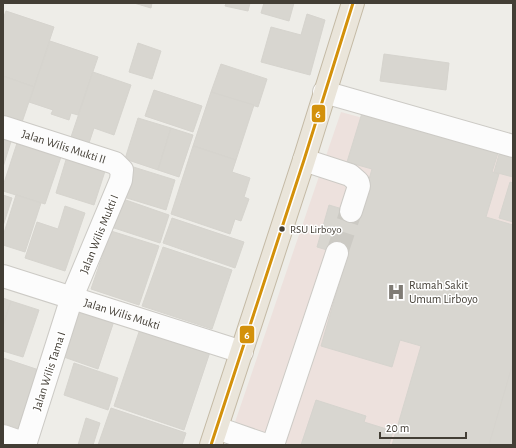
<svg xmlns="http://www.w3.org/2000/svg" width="516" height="448" font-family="'Alegreya Sans',sans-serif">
  <rect width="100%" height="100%" fill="#eeede8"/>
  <!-- medical -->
  <polygon fill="#ede1dd" points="341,112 513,159 513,445 291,445 234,425"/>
  <!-- building -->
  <g fill="#d8d6d0" stroke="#d6d4ce">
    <polygon points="134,3 152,3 151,8"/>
    <polygon points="226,3 250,3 248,11 225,6"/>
    <polygon points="264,3 294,3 289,21 261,13"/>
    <polygon points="6,11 54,27 34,87 3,76 3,19"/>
    <polygon points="307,14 325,20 310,75 261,62 271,27 301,35"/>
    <polygon points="50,41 98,57 78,115 71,113 69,120 51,114 53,110 29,102"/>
    <polygon points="138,43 161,51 152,79 129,72"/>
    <polygon points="384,54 449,63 446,90 380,81"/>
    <polygon points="221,64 267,79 258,107 211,92"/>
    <polygon points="93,72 131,85 114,135 94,128 89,143 71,137"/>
    <polygon points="3,76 34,87 19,131 3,125"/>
    <polygon points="154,90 202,106 193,132 145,116"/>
    <polygon points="211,92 254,105 236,160 193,146"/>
    <polygon points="362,113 498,153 492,172 499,174 486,217 513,225 513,363 489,445 392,445 421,346 400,340 392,367 321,346 347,256 317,247 329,205 359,214 372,169 347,162"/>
    <polygon points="138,118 171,128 158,170 125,159"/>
    <polygon points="171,128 193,135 179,177 158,170"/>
    <polygon points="3,132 13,135 3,167"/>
    <polygon points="19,137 63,151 45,204 3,191 3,186"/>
    <polygon points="502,144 513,147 513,177 494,172"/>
    <polygon points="193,146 236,160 232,172 250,178 244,197 249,199 241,221 235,219 230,234 171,214"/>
    <polygon points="68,153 107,165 94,205 56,193"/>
    <polygon points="127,165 175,180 166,210 117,195"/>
    <polygon points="510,182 513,183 513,222 499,218"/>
    <polygon points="3,195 12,198 3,226"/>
    <polygon points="16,195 41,203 25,252 3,245 3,236"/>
    <polygon points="120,198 169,215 160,243 111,227"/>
    <polygon points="65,206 85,213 65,271 25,258 37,222 58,229"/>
    <polygon points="172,218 244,242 235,268 163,243"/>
    <polygon points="111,231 159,246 139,305 91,289"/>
    <polygon points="163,247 232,270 212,329 142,306"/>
    <polygon points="3,298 11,301 3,326"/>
    <polygon points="11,301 39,310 23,357 3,351 3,326"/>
    <polygon points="77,306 115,318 98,369 61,356"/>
    <polygon points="141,326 211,349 184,430 114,406"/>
    <polygon points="3,358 39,370 20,429 3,423"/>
    <polygon points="74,363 118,378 108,410 64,395"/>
    <polygon points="513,363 513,445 489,445"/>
    <polygon points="316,400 366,416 364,422 393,431 389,445 301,445"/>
    <polygon points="111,408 186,433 182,445 98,445"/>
    <polygon points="86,418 100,423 93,445 78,445"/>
  </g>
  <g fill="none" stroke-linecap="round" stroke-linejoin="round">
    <!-- minor-tunnel -->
    <polyline stroke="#cccac4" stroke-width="22" stroke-dasharray="22 11" stroke-linecap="butt" points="337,253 351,211"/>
    <!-- minor casing -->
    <g stroke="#cccac5" stroke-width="24">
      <g id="minor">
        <polyline points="324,92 513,146"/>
        <path id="s1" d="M 3,127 L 115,163 L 122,170 L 121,180 L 72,297 L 25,445"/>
        <polyline points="304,160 350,175 358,182 359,186 351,211"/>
        <path id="s2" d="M 3,276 L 242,352"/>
        <polyline points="217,428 266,445"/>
        <polyline points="3,436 26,444"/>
        <polyline points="273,445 337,253"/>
      </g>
    </g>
    <!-- highway casing -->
    <g stroke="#c4baa5" stroke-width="24">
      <polyline id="highway" points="211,445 304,160 353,3"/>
    </g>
    <!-- minor -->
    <use href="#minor" stroke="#fcfcfc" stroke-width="22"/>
    <!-- highway -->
    <use href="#highway" stroke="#eae5da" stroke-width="22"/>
    <!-- bus-1 casing -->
    <g stroke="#fff" stroke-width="6">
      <polyline id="bus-1" points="211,445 304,160 353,3"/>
    </g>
    <!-- bus-1 -->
    <use href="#bus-1" stroke="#d3910b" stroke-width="3"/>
  </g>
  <!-- icons -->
  <defs>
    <g id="hospital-bare" transform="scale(1.38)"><path d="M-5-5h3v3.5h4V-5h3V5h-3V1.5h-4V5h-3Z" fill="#7f7b74" stroke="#fff" stroke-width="2.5" paint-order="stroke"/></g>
  </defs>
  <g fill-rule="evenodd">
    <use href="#hospital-bare" x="396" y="292"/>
  </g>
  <!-- markers -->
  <circle fill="#433e35" stroke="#fff" stroke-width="1.5" cx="282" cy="229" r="3.5"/>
  <g text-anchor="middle" stroke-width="3" stroke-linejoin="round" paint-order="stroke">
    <!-- bus labels -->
    <g font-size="11" fill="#433e35" stroke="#fff" text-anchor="start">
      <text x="290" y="233">RSU Lirboyo</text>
    </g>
    <!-- street labels -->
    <g font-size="12" fill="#433e35" stroke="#fff">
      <text dy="4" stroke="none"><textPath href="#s1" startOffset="64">Jalan Wilis Mukti II</textPath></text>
      <text transform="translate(99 234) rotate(-68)" y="4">Jalan Wilis Mukti I</text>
      <text dy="4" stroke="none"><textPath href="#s2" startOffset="125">Jalan Wilis Mukti</textPath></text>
      <text transform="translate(49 371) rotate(-72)" y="4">Jalan Wilis Tama I</text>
    </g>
    <!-- poi labels -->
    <g font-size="12" fill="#433e35" stroke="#fff" text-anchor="start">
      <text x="409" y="289">Rumah Sakit<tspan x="409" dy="14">Umum Lirboyo</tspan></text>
    </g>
  </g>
  <g stroke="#fff" stroke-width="1.5">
    <rect x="311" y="104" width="15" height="19" rx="4" fill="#d3910b"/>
    <rect x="239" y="325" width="16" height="19" rx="4" fill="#d3910b"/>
  </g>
  <g font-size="11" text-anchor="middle" font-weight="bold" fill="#fff">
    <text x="318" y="118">6</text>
    <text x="247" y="339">6</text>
  </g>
  <!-- border -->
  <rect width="516" height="448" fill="none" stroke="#433e35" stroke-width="8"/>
  <!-- scale -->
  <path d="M380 432v6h86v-6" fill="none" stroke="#433e35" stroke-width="2"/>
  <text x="386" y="432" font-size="12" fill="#433e35" stroke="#ffffff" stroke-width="3" paint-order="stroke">20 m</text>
</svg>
